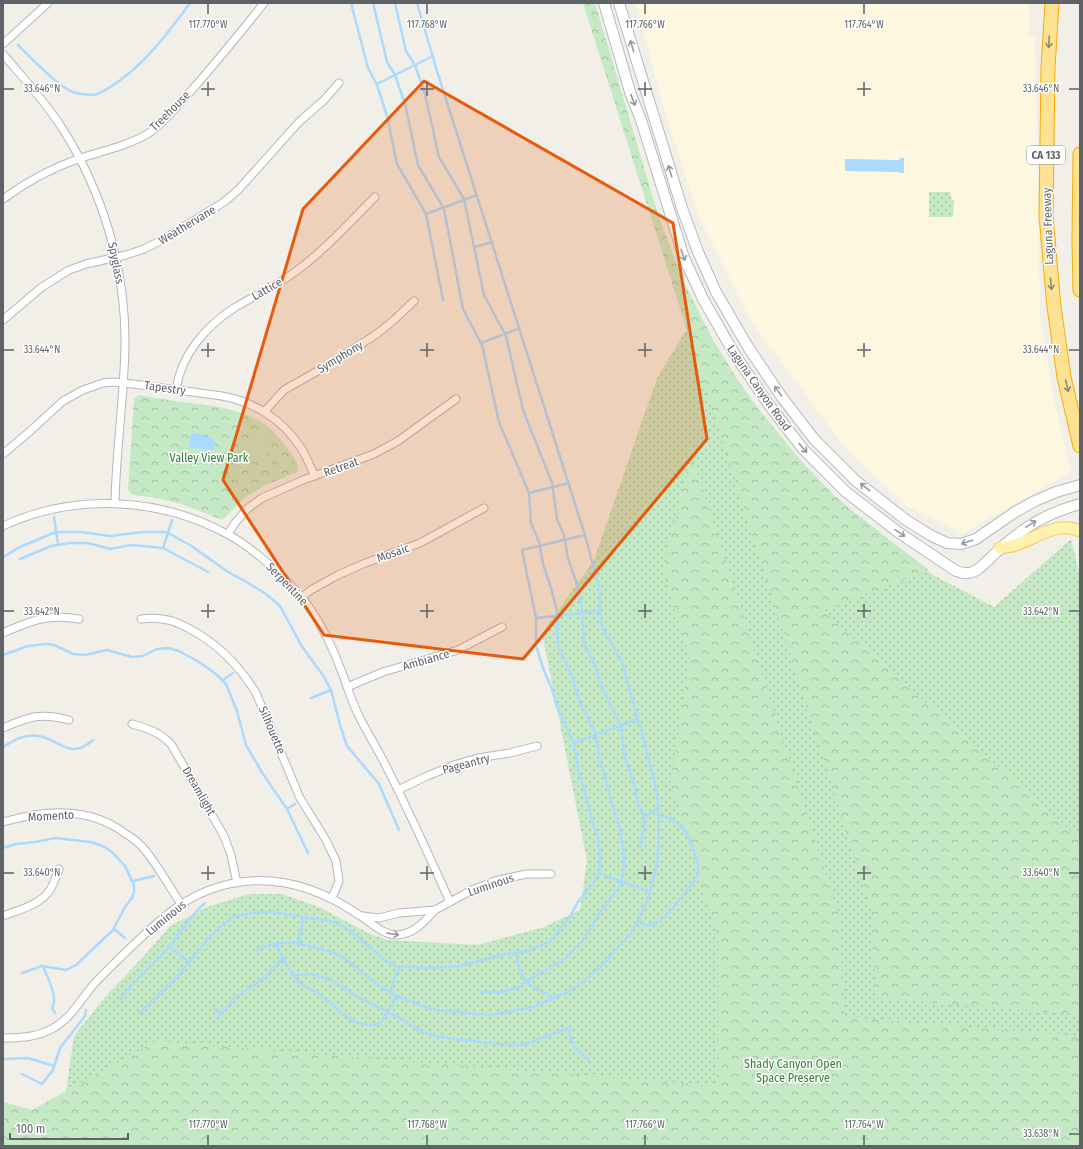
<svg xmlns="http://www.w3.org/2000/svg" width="1083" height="1149" font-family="'Fira Sans Condensed',sans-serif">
  <defs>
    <pattern id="grass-dots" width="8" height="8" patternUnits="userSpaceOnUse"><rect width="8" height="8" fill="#c5e8c5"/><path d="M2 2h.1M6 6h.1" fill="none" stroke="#a3c0a4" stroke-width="1.8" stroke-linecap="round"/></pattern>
    <pattern id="park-crowns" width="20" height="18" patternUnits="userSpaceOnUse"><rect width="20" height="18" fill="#c5e8c5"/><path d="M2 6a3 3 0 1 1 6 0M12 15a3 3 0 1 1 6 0" fill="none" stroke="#a3c0a4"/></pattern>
  </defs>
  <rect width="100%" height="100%" fill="#f1efe8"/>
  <!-- commercial -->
  <polygon fill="#fef7e0" points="636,3 1029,3 1029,36 1035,36 1040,315 1053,396 1071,472 962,534 906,506 846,449 751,321 698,215 661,98"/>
  <!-- grass -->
  <g fill="url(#grass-dots)">
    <polygon points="929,192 950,192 952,200 954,200 953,217 929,217"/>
    <polygon points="690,324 819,484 933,575 994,607 1071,539 1080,577 1080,1146 58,1146 74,1036 105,997 144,956 170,926 207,907 249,894 282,894 321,908 368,933 388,940 477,945 544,927 580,910 587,860 542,633 594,560 657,378"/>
  </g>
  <!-- park -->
  <g fill="url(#park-crowns)">
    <polygon points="583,3 595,3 657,211 681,276 713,340 738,380 758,409 803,463 836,497 863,520 929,570 826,609 825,612 1080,839 1080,1015 876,998 871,909"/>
    <path d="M 139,395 C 153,398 168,400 182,402 C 223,407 260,410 286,446 C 291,453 297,462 299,470 L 297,472 L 264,486 L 243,499 L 222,520 L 182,504 L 152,497 L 132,495 L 128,490 L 134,399 Z"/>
    <polygon points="692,455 839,915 845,1017 1080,1036 1080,1146 3,1146 3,1102 32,1110 156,1041 717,1086 718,937 670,785 690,659 662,570"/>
  </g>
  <!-- pitch -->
  <polygon fill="#c5e8c5" points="250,433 268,434 266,463 248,461"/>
  <!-- water -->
  <g fill="#aadaff">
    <polygon points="900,158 904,158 904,173 899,173 899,172 845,171 845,159 899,160"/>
    <path d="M 194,433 C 202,432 207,438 215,439 L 214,450 L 189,448 L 190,435 Z"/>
  </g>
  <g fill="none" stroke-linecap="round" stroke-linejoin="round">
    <!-- stream -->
    <g stroke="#aadaff" stroke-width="2.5">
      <polyline points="351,3 368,68 377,85 387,116 397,164 426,214 443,300"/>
      <polyline points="373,3 387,62 395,75 405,104 418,165 444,209 463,309 482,345 499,422 529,493 531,523 539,542 543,564 551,588 558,616 557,637 559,647 573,679 580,703 596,734 599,757 620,830 623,847 624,866 621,885 601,911 583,940 566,958 553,966 536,975 519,987 504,992 481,992"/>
      <polyline points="395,3 406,51 415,65 425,94 439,157 464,199 484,295 506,336 523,410 552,483 557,519 564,535 568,559 576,581 582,609 584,642 596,668 603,690 621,725 624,755 635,787 638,803 644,817 644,828 640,848"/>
      <path d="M 18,45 C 29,56 59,88 73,92 C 79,94 92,96 97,94 C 135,77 167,35 190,3"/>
      <polyline points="377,84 433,56"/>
      <polyline points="426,214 477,195"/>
      <polyline points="475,247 492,242"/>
      <polyline points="481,343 520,328"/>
      <polyline points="529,493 569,483"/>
      <polyline points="54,517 58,544"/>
      <polyline points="163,548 172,520"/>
      <polyline points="3,557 22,546 56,532 81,532 110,536 143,532 166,532 190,545 228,572 245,581 266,594 280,606 301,645 324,677 331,690 340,725 347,746 379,784 399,830"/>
      <polyline points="20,559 51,546 69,543 88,543 110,549 131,545 163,548 208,572"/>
      <polyline points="536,618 601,611"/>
      <polyline points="3,655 28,646 46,644 54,645 73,654 85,655 107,650 132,657 143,656 157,649 168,648 179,651 199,662 216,674 226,684 237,711 246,745 263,774 287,809 308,853"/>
      <polyline points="223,680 233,673"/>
      <polyline points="311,698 331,690"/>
      <polyline points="574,743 638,719"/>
      <path d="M 3,747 C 14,740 24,734 38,736 C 60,739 69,761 93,740"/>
      <polyline points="287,809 295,804"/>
      <polyline points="644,817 658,808"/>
      <polyline points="3,848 16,844 35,842 55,838 91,842 105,847 113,853 125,866 134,885 134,892 132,898 125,907 113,930 76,965 66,970 42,966 22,973"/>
      <polyline points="599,873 650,892"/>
      <polyline points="133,881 154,876"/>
      <path d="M 638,921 L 646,926 C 651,925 656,924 660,921 C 667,916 696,881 698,873 C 699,867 697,861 695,855 C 688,833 683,820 659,815"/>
      <polyline points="114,929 125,938"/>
      <path d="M 276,943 C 281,956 288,969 297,980 C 303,987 313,990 320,995 C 339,1008 354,1032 381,1023 L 397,996"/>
      <polyline points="299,943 303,918"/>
      <polyline points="169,946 189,962"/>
      <polyline points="258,949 274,944 289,942 326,950 343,957 378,985 391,993 411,1002 436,1010 490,1015 533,1007 567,992 583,982 603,964 632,932 639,919 648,899 656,870 659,846 658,801 654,780 638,719 622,662 603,629 601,623 600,592 585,535 437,71 417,3"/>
      <path d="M 516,953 C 521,983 528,985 554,998"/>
      <path d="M 43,966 C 47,977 59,998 52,1008 L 55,1013"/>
      <polyline points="294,975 313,974 331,980 360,998 405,1021 421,1032 439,1037 497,1044 523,1045 571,1027"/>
      <polyline points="390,992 399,967"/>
      <path d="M 120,1000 C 133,981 152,966 168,948 C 181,934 189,916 205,903"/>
      <polyline points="215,1009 221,1014"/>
      <polyline points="140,1013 179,975 209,937 232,917 253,913 271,912 335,922 352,932 386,961 396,966 428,968 459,966 501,955 527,951 549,942 568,920 578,902 594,882 599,873 600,857 598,838 591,817 585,792 579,773 574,743 557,707 552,689 544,671 536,646 536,618 522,550 585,535"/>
      <polyline points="216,1019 236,997 264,978 283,958"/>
      <path d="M 569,1028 C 571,1046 575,1050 589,1060"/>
      <polyline points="3,1059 28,1058 54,1066"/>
      <polyline points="22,1074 42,1084 53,1070 60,1048 85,1016 86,1010"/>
    </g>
    <!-- street casing -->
    <g stroke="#b5b8bc" stroke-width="9">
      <g id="street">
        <polyline points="3,44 48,3"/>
        <path d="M 3,54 C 23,78 45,101 62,128 C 103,192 126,269 125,346 C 124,398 116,451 115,503"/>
        <path d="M 3,199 C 25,183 52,168 78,159 C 101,151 128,146 149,133 C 165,122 177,106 190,92 C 216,63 240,33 264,3"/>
        <polyline points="3,320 42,287 69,270 86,264 126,255 144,249 162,240 224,202 238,190 299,122 324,100 339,83"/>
        <path d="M 176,390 C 181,355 205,327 234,308 C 254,296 276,286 295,272 C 324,251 349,223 375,197"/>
        <polyline points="265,411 284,390 337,360 378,333 394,320 414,301"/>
        <path d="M 3,454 L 28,433 L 63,401 L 83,390 L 103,383 L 113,382 L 133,384 L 222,396 C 255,402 283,420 301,448 C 307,457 310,467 315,476"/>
        <path d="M 3,526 C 74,493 159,497 227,534 C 246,544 262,558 278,572 C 289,583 300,594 309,607 C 323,627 333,648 341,670 C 347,685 351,700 358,714 C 367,733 379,751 388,770 C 410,813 430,858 450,902"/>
        <polyline points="228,534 235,523 247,509 262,498 303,480 374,454 398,441 456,399"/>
        <polyline points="302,597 311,590 338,575 363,564 420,543 484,508"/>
        <path d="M 141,619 C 150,618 159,618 168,620 C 175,621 182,625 188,628 C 217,643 239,665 256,693 L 300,798 L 326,840 L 336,861 L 339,881 L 332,898"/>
        <path d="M 3,633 C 32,620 48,614 79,619"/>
        <polyline points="347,687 383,672 458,650 502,627"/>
        <path d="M 132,724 C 147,728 159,732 171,744 L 224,836 L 231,855 L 237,883"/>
        <path d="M 3,728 C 29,717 40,712 69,720"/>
        <polyline points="398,790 427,776 457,764 478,758 510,753 537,746"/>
        <path d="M 3,822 C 46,810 89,806 126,834 C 133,838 140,844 145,850 C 158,866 169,886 181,904"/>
        <path d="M 3,916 C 19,910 40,905 50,890 C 54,883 56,876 59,869"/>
        <polyline points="363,916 379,918 399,913 435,910 472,890 495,881 526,874 551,874"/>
        <path d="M 3,1038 C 22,1038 39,1037 55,1027 C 72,1017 81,999 94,984 C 105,972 118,960 130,948 C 159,921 182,897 221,886 C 271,872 318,887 359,915 C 371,922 381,934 396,935 C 413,935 424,922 435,910"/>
      </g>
    </g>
    <!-- secondary casing -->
    <g stroke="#b6babf" stroke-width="12">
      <g id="secondary">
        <path d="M 604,3 L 631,95 L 641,120 L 684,258 L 703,299 L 735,355 L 769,405 L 803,449 L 846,492 L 898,532 L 956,571 C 964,574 969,574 977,570 C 986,563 993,555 1002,547 C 1025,526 1050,512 1080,504"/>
        <polyline points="619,3 682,208 698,252 716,292 748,347 781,396 814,439 856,481 906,520 930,535 947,543 961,544 976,539 1015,512 1035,501 1056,492 1080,485"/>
      </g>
    </g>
    <!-- primary casing -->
    <g stroke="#f2c960" stroke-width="13">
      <path id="primary" d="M 1000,548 C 1006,547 1013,547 1018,544 C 1039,537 1057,521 1080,531"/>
    </g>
    <!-- highway casing -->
    <g stroke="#f9ab00" stroke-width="15">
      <g id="highway">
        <polyline points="1052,3 1048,68 1046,216 1054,307 1064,377 1080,446"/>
        <polyline points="1080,154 1079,241 1080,290"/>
      </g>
    </g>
    <!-- street -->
    <use href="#street" stroke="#fff" stroke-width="7"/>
    <!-- secondary -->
    <use href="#secondary" stroke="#fff" stroke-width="10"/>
    <!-- primary -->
    <use href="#primary" stroke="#fff2af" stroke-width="11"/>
    <!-- highway -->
    <use href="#highway" stroke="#fde293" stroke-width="13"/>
  </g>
  <!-- one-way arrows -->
  <defs><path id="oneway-shaft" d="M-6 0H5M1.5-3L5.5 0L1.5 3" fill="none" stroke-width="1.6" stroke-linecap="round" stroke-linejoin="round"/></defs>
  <g stroke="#8e8975">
    <use href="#oneway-shaft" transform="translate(1049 42) rotate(93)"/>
    <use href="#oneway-shaft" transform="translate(1051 284) rotate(84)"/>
    <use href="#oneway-shaft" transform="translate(1067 386) rotate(77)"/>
  </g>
  <g stroke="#979a9d">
    <use href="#oneway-shaft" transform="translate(632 46) rotate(-107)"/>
    <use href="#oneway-shaft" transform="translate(633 100) rotate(70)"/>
    <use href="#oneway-shaft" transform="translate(670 171) rotate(-107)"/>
    <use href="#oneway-shaft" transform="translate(683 255) rotate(71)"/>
    <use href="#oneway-shaft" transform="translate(778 391) rotate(-125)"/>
    <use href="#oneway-shaft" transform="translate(803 448) rotate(49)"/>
    <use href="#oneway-shaft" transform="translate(865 487) rotate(-142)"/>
    <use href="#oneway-shaft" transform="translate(1031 524) rotate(-31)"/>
    <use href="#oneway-shaft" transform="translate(900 533) rotate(35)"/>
    <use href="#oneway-shaft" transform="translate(967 542) rotate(162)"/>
    <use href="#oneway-shaft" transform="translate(393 934) rotate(8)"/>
  </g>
  <!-- marked area -->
  <path fill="#e8590c" fill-opacity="0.2" stroke="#e8590c" stroke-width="3" stroke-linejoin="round" d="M 424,81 L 673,223 L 707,439 L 523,659 L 324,635 L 223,480 L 303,209 Z"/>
  <!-- ticks -->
  <path fill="none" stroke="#5f6368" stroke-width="1.5" d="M 208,4 L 208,14M 427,4 L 427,14M 645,4 L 645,14M 864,4 L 864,14M 208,82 L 208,96M 427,82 L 427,96M 645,82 L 645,96M 864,82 L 864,96M 4,89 L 14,89M 201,89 L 215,89M 420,89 L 434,89M 638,89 L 652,89M 857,89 L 871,89M 1069,89 L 1079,89M 208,343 L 208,357M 427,343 L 427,357M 645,343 L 645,357M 864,343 L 864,357M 4,350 L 14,350M 201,350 L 215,350M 420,350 L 434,350M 638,350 L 652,350M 857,350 L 871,350M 1069,350 L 1079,350M 208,604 L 208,618M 427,604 L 427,618M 645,604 L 645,618M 864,604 L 864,618M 4,611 L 14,611M 201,611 L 215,611M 420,611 L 434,611M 638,611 L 652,611M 857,611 L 871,611M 1069,611 L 1079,611M 208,866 L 208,880M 427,866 L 427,880M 645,866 L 645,880M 864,866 L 864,880M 4,873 L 14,873M 201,873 L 215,873M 420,873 L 434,873M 638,873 L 652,873M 857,873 L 871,873M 1069,873 L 1079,873M 1069,1134 L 1079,1134M 208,1135 L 208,1145M 427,1135 L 427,1145M 645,1135 L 645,1145M 864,1135 L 864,1145"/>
  <g text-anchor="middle" stroke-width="3" stroke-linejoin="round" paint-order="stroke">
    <!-- shield labels -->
    <rect fill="#fff" stroke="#8f9295" stroke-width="1" x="1027" y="146" width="38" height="18" rx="3"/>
    <g font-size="11" font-weight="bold" fill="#5f6368">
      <text x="1046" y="159">CA 133</text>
    </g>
    <!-- street labels -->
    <g font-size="12" fill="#5f6368" stroke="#fff">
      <text transform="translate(170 111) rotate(-45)" y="4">Treehouse</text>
      <text transform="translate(187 225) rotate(-31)" y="4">Weathervane</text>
      <text transform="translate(1048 226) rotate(-92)" y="4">Laguna Freeway</text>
      <text transform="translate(116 263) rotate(79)" y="4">Spyglass</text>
      <text transform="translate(267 289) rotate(-30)" y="4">Lattice</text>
      <text transform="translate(340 357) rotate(-31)" y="4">Symphony</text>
      <text transform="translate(165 388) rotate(8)" y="4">Tapestry</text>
      <text transform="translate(759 388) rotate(55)" y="4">Laguna Canyon Road</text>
      <text transform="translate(341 467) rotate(-20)" y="4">Retreat</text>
      <text transform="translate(393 553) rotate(-20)" y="4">Mosaic</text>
      <text transform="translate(287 584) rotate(46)" y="4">Serpentine</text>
      <text transform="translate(426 660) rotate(-16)" y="4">Ambiance</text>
      <text transform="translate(272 730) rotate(67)" y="4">Silhouette</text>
      <text transform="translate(466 764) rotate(-15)" y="4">Pageantry</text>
      <text transform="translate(199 791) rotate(60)" y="4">Dreamlight</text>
      <text transform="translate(51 816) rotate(-3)" y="4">Momento</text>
      <text transform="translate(491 885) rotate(-19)" y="4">Luminous</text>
      <text transform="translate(166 918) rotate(-39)" y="4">Luminous</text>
    </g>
    <!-- park labels -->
    <g font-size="12" fill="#348238" stroke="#fff">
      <text x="209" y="462">Valley View Park</text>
      <text x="793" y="1068">Shady Canyon Open<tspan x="793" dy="14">Space Preserve</tspan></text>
    </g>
  </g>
  <g font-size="10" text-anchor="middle" fill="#5f6368" stroke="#fff" stroke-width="3" stroke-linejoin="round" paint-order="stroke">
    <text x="208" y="28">117.770°W</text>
    <text x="427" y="28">117.768°W</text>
    <text x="645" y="28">117.766°W</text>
    <text x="864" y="28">117.764°W</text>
    <text x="42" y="92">33.646°N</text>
    <text x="1041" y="92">33.646°N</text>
    <text x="42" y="353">33.644°N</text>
    <text x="1041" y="353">33.644°N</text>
    <text x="42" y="615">33.642°N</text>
    <text x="1041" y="615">33.642°N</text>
    <text x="42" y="876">33.640°N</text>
    <text x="1041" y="876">33.640°N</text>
    <text x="208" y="1128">117.770°W</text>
    <text x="427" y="1128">117.768°W</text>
    <text x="645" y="1128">117.766°W</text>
    <text x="864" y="1128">117.764°W</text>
    <text x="1041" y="1137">33.638°N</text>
  </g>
  <!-- border -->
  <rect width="1083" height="1149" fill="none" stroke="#5f6368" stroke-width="8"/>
  <!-- scale -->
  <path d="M10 1133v6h118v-6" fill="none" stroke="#5f6368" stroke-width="2"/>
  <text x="16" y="1133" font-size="12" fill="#5f6368" stroke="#ffffff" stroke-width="3" paint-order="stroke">100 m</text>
</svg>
